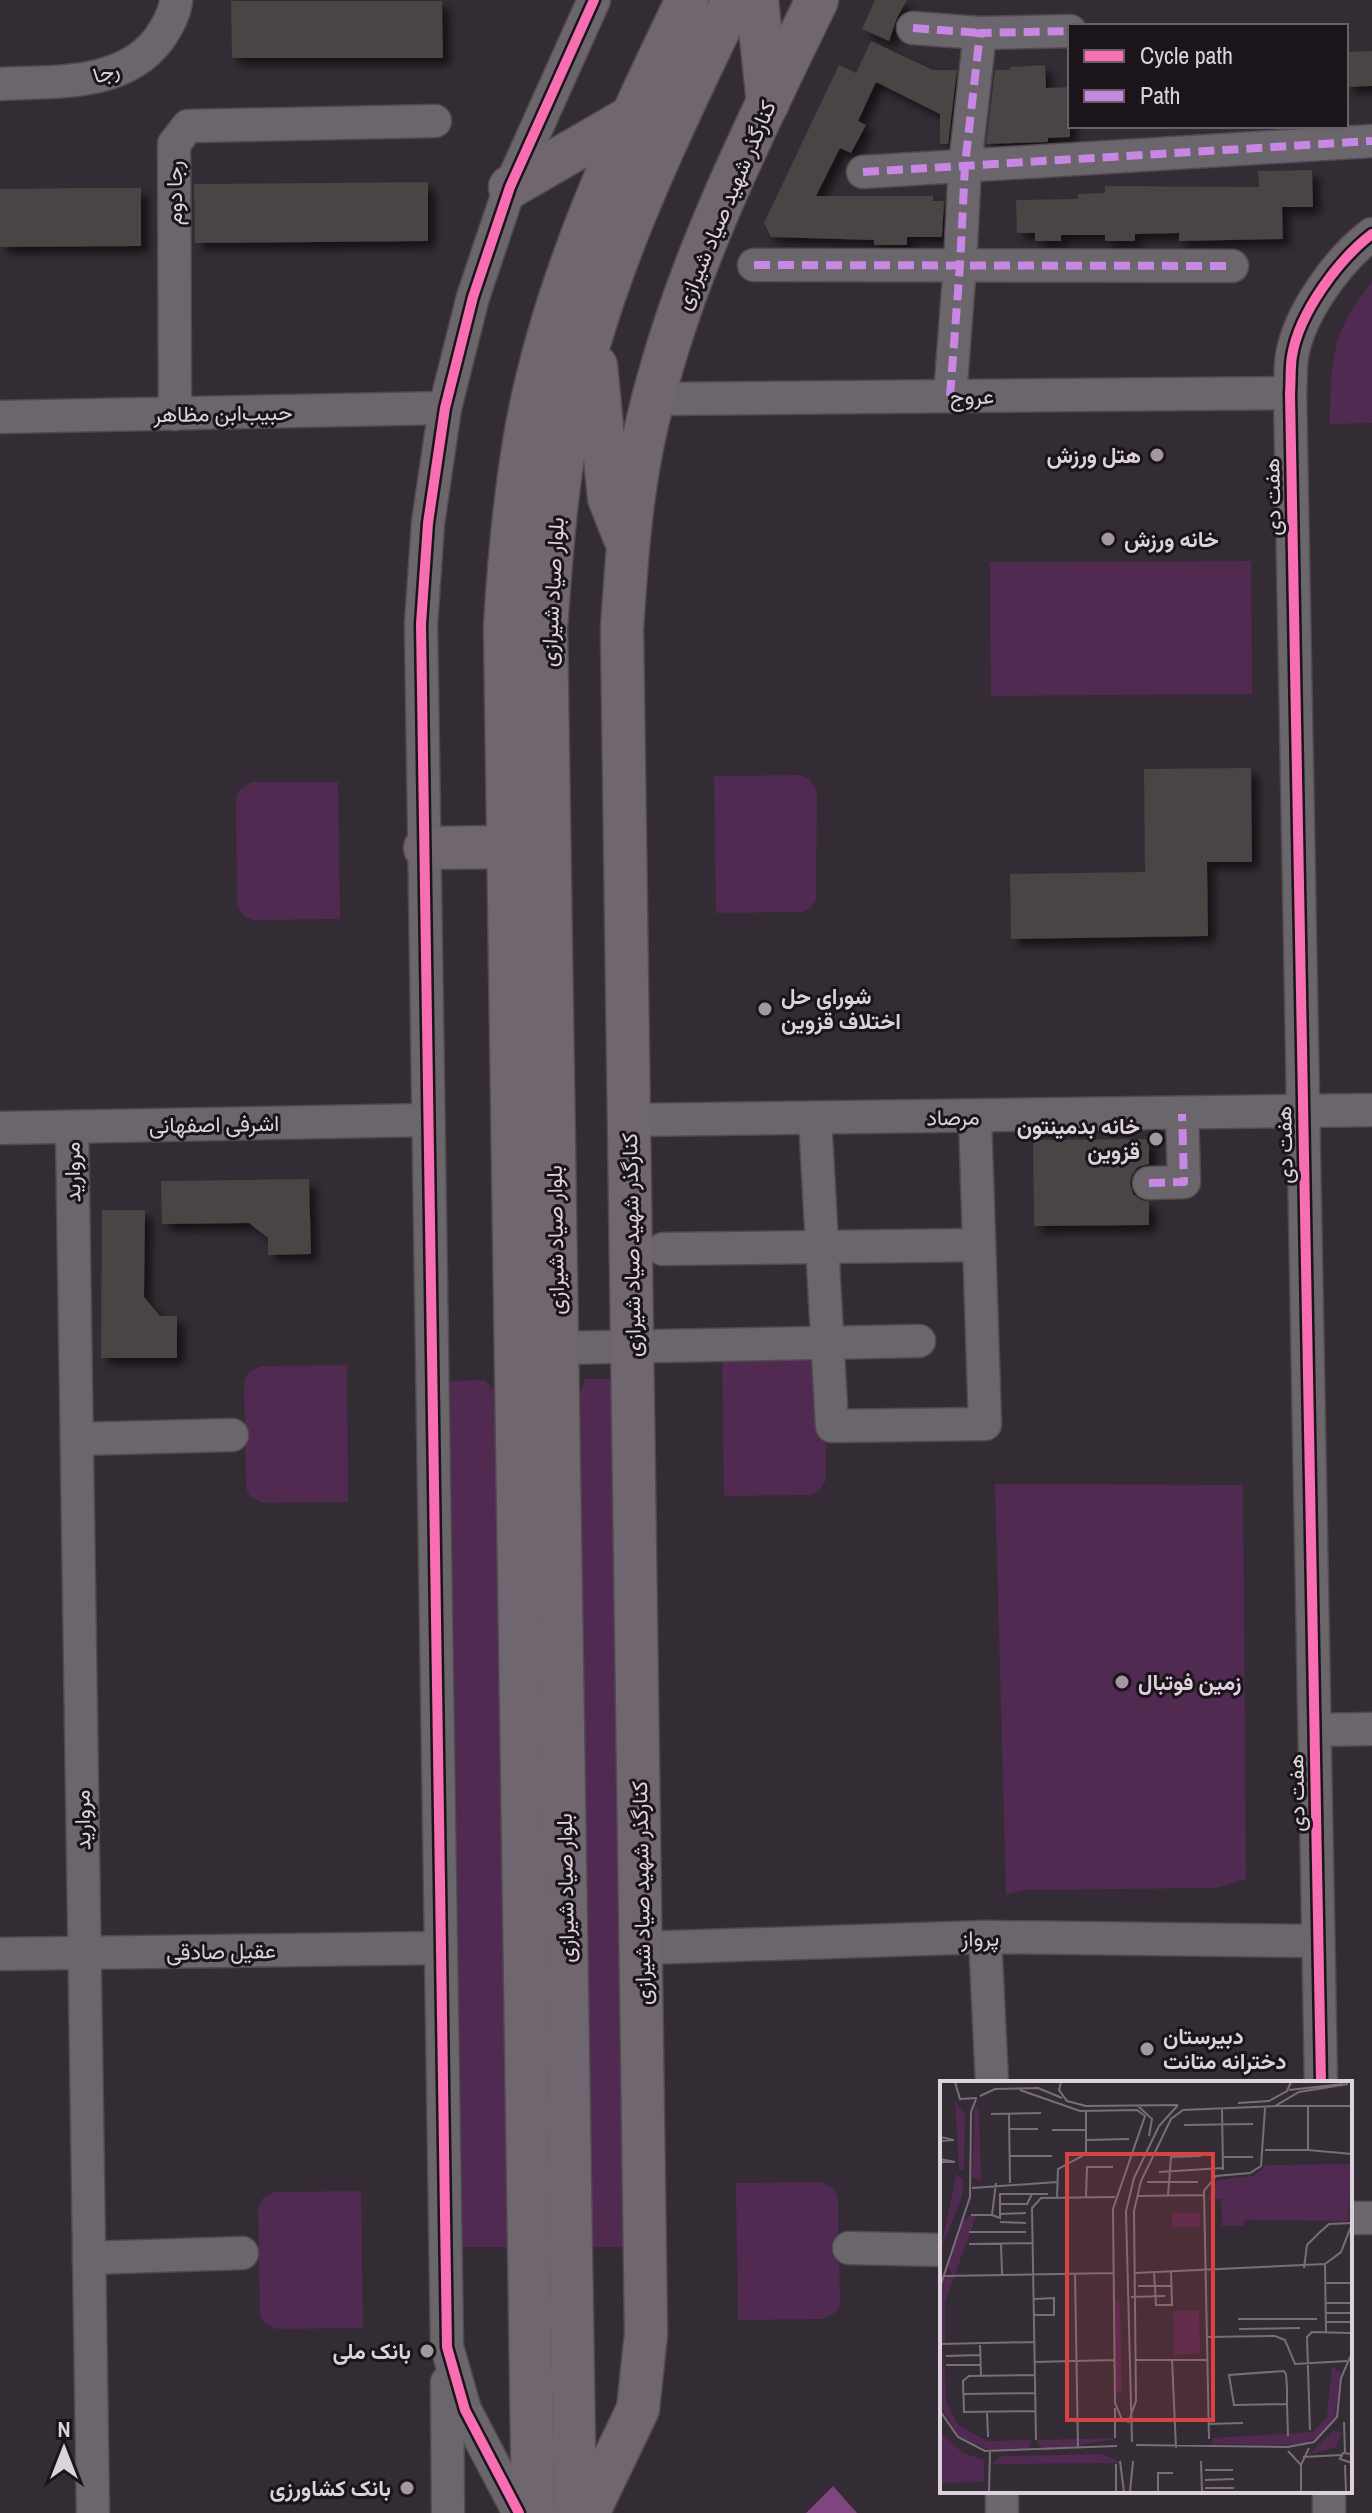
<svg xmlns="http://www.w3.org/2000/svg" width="1372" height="2513" font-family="'Archivo Narrow',Vazirmatn,sans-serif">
  <defs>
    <filter id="shadow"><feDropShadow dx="7" dy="7" stdDeviation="4" flood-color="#0009"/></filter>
  </defs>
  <rect width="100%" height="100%" fill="#342c34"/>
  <!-- green -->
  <g fill="#502a50">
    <path d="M 1372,282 L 1372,423 L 1330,424 C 1330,364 1331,330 1372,282 Z"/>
    <polygon points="1251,561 1252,694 991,696 990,562"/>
    <polygon points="800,775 809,779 817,791 816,901 810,908 802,912 716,913 714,776"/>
    <polygon points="252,782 338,782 340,919 254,920 245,917 237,905 236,800 239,790"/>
    <polygon points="722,1359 813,1359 825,1374 826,1480 819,1491 810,1495 724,1496"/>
    <polygon points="347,1365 348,1502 263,1503 250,1496 246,1488 244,1383 248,1373 261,1366"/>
    <polygon points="585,1379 610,1379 615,1383 635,2247 583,2247 578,1401"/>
    <polygon points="484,1380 497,1392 515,2247 463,2247 450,1381"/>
    <polygon points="995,1484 1243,1485 1246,1879 1217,1888 1024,1890 1006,1895"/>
    <polygon points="821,2182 835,2189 838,2198 840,2304 836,2312 823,2319 738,2320 736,2183"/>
    <polygon points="361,2191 363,2328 277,2329 264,2323 260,2314 258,2209 262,2199 275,2192"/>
  </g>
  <!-- water -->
  <polygon fill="#804480" points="833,2486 857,2513 806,2513"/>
  <!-- building -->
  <g fill="#484444" filter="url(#shadow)">
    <polygon points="875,0 907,0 897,18 889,41 862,29"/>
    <polygon points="231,1 442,1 443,58 232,58"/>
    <polygon points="871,41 933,70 957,70 948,144 940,144 940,114 876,82 858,121 866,125 851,153 840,148 816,196 933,196 933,201 944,201 942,237 907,237 907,245 874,245 874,240 771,237 764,223 839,65 856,73"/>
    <polygon points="1372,51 1372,86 1346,87 1346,52"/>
    <polygon points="1045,65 1046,88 1070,87 1070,137 1048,138 1048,142 986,144 995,70 1010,70 1010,67"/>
    <polygon points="1312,170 1313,207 1282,207 1283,239 1179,241 1179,233 1135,234 1135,241 1105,241 1105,235 1061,235 1061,241 1035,241 1035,233 1017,233 1016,200 1078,199 1078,194 1105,193 1105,186 1259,187 1258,171"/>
    <polygon points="428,182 428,241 195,243 194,184"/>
    <polygon points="86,188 141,188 141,246 0,247 0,189"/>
    <polygon points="1251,768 1252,862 1207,862 1208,936 1011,939 1010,874 1145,872 1144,769"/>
    <polygon points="1149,1139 1149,1164 1138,1167 1132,1175 1130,1183 1133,1194 1141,1200 1149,1202 1149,1225 1034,1226 1033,1140"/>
    <polygon points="309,1179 311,1254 268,1255 268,1238 249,1223 162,1224 161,1181"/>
    <polygon points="102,1210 145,1210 144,1297 160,1316 177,1316 177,1358 101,1358"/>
  </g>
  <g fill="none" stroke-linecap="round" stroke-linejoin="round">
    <!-- minor casing -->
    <g stroke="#514b51" stroke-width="35">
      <g id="minor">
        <polyline points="913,28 980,33"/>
        <path d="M 0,84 C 54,81 122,87 158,40 C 166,29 175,14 176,0"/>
        <polyline points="863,172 1372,141"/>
        <polyline points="754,265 1232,266"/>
        <polyline points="950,396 960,265 965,165 980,33 1070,31"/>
        <polyline points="654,399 1290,393"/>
        <polyline points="175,414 174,144 188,126 435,121"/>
        <polyline points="0,417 445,408"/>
        <polyline points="815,1118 832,1426 985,1424 975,1117"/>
        <polyline points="630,1120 1372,1110"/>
        <polyline points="72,1127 93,2513"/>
        <polyline points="0,1128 428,1120"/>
        <polyline points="1149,1183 1184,1182 1182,1114"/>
        <polyline points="663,1249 979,1245"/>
        <polyline points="557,1348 919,1341"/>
        <polyline points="77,1439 232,1435"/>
        <polyline points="1315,1730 1372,1729"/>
        <polyline points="985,1937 992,2083"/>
        <polyline points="642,1948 985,1937 1318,1941"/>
        <polyline points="0,1954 441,1948"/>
        <path d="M 1321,2083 L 1290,393 C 1291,381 1290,368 1292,356 C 1299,313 1338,260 1372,234"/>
        <polyline points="1350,2218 1372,2218"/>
        <polyline points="849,2248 942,2250"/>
        <polyline points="89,2258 242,2253"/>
        <polyline points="447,2382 448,2513"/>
        <polyline points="1002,2491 1002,2513"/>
        <polyline points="1329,2491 1329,2513"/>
        <polyline points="519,2513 465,2410 447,2347 421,624 428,523 445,408 473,297 510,187 594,0"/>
      </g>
    </g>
    <!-- major casing -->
    <g stroke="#514b51" stroke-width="45">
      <g id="major">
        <polyline points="757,0 768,103"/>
        <polyline points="510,187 631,117"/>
        <polyline points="596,366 609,498 624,536"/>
        <polyline points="425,848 508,847"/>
        <path d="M 533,2513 L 505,626 C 509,559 515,492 527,426 C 555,276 621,137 687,0"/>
        <path d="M 575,2513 L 546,627 C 551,562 555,498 567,434 C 596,281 666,140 733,0"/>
        <path d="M 588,2513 L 638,2409 L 646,2334 L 622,629 C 626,568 630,507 642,447 C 674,288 747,145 817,0"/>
      </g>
    </g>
    <!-- minor -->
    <use href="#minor" stroke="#6b666b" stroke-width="32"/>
    <!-- major -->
    <use href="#major" stroke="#70666f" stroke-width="42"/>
    <!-- quiet -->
    <g stroke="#c787e3" stroke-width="8" stroke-dasharray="16 8" stroke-linecap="butt">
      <polyline points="913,28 980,33"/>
      <polyline points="863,172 1372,141"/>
      <polyline points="754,265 1232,266"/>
      <polyline points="950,396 960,265 965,165 980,33 1070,31"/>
      <polyline points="1149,1183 1184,1182 1182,1114"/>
    </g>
    <!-- cycleway casing -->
    <g stroke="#1b141a" stroke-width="15">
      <g id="cycleway">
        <path d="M 1321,2083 L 1290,393 C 1291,381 1290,368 1292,356 C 1299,313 1338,260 1372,234"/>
        <polyline points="519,2513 465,2410 447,2347 421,624 428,523 445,408 473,297 510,187 594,0"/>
      </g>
    </g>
    <!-- cycleway -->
    <use href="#cycleway" stroke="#f96db3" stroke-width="10"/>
  </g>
  <!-- markers -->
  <g fill="#a198a1" stroke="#1b141a" stroke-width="3">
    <circle cx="1157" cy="455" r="8"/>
    <circle cx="1108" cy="539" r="8"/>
    <circle cx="765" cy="1009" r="8"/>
    <circle cx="1156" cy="1139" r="8"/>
    <circle cx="1122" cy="1682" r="8"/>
    <circle cx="1147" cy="2049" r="8"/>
    <circle cx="427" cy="2351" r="8"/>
    <circle cx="407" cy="2488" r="8"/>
  </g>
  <g text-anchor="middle" stroke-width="6" stroke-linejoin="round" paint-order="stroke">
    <!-- street labels -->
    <g font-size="22" fill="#dbd2db" stroke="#1b141a">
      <text transform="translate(106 72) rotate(-18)" y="8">رجا</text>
      <text transform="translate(174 193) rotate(-90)" y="8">رجا دوم</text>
      <text transform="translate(725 205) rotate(-67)" y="8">کنارگذر شهید صیاد شیرازی</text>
      <text transform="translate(972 396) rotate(-1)" y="8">عروج</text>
      <text transform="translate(223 413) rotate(-1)" y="8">حبیب‌ابن مظاهر</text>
      <text transform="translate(1272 497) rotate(-91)" y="8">هفت دی</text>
      <text transform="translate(552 592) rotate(-87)" y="8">بلوار صیاد شیرازی</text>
      <text transform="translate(953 1117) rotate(-1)" y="8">مرصاد</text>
      <text transform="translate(214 1124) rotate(-1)" y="8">اشرفی اصفهانی</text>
      <text transform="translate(1284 1145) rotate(-91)" y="8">هفت دی</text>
      <text transform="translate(72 1172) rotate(-91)" y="8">مروارید</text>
      <text transform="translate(555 1240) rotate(-91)" y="8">بلوار صیاد شیرازی</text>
      <text transform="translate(631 1245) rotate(-91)" y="8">کنارگذر شهید صیاد شیرازی</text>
      <text transform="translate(1296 1793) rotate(-91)" y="8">هفت دی</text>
      <text transform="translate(82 1820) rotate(-91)" y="8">مروارید</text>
      <text transform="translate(565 1888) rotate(-91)" y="8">بلوار صیاد شیرازی</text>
      <text transform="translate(641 1893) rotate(-91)" y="8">کنارگذر شهید صیاد شیرازی</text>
      <text transform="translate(980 1938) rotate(-1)" y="8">پرواز</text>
      <text transform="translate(221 1951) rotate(-1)" y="8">عقیل صادقی</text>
    </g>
    <!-- poi labels -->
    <g font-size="22" font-weight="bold" fill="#dbd2db" stroke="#1b141a" text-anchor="end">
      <text x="1141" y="463">هتل ورزش</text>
      <text x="1124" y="547" text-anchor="start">خانه ورزش</text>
      <text x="781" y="1004" text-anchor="start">شورای حل<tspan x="781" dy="25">اختلاف قزوین</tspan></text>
      <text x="1140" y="1134">خانه بدمینتون<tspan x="1140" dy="25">قزوین</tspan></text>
      <text x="1138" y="1690" text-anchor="start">زمین فوتبال</text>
      <text x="1163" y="2044" text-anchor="start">دبیرستان<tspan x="1163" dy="25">دخترانه متانت</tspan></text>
      <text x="411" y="2359">بانک ملی</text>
      <text x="391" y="2496">بانک کشاورزی</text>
    </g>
  </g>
  <!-- overview -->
  <g transform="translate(940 2081)">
    <rect width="412" height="412" fill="#342c34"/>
    <path d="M 15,20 L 25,33 L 24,88 L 19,90 ZM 35,25 L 39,29 L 41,100 L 32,97 ZM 412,83 L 408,140 L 304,139 L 303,145 L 282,145 L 281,118 L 268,118 L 277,99 L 314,95 L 326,84 ZM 16,94 L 24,99 L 22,115 L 0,172 ZM 232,132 L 260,132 L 260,146 L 232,146 ZM 31,134 L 36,135 L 5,221 L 5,263 L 0,258 L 0,206 L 4,195 L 13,194 L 7,184 L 23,140 ZM 175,219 L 180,221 L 182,311 L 176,311 ZM 233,230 L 259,230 L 260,272 L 234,274 ZM 4,265 L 6,321 L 18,344 L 47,360 L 91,359 L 88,369 L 52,370 L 19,356 L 0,324 ZM 392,286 L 401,291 L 395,336 L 380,355 L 359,364 L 273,363 L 272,357 L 373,351 L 387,336 ZM 394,349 L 402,351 L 396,366 L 368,374 ZM 0,351 L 23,372 L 44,379 L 44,401 L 0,402 ZM 181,357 L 104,370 L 96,359 ZM 163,373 L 181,382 L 52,383 L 60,375 Z" fill="#502a50"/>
    <path fill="none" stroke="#776e77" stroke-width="2" d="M 15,1 L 20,18 L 37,17M 121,1 L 119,9 L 127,20 L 146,25 L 238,24M 80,9 L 140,30 L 197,29 L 205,35 L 173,128 L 175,322 L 183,341M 349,9 L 403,3M 40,15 L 55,8 L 98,7 L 122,17M 298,22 L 329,20 L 347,10 L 351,1M 198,25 L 212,38 L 209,55M 336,25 L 412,25M 282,28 L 283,89M 51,33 L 101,32M 69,33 L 70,102M 244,44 L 313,43M 69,48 L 98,48M 112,49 L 147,49M 0,56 L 14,59 L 0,60M 147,59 L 189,58M 325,69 L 368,69 L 368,26M 368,69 L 412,73M 69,75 L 112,75M 283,76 L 313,76M 0,78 L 15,81 L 0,81M 219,91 L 283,87M 207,101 L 258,101M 32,107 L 117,101M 197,115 L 264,114M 228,115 L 231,76 L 261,75M 117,117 L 118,88 L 146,73 L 146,30M 146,117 L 147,86 L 173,86M 60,123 L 87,123 L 92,113M 60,133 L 86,132M 31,134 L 52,134 L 56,102M 52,134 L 60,137 L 60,113 L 108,113M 60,141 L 86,142M 29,151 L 86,151M 61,162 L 62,193M 29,163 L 92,162M 385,183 L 386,251M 364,187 L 367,164 L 379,152 L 389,143 L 412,142M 214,191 L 216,224 L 232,224 L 231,191M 135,192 L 138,367M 195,192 L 385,183 L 401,171 L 412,143M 4,195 L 173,192M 386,202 L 412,202M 198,205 L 231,205M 0,206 L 30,116 L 31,31 L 36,18M 191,216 L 225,215M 94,218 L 114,217 L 114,234 L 94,234M 386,222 L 412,222M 386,232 L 412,232M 298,238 L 377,238M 386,241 L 412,241M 299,248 L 360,247M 267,256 L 335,255 L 345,259 L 355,283 L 407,280M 40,262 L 41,295M 0,263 L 94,261M 6,275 L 40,274M 232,278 L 236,367M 195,279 L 267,279M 94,281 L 174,279M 6,284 L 40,284M 95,294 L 29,295 L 23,300 L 24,331 L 95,330M 24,313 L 95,312M 347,323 L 294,324 L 289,294 L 344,290 L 346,293 L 347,307 L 347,323 L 348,355M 175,327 L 175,357M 0,330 L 18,356 L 45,370 L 177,365M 47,331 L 48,356M 404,341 L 405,371M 188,342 L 196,320 L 194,130 L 201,100 L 231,38 L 243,29 L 335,25 L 359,11 L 408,3M 268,343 L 303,342M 370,349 L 367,256 L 372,251 L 410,252M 269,358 L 264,110 L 276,95 L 310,92 L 321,85 L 325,27M 96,359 L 92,127 L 101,117 L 175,116M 192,361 L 186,130 L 194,97 L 219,45 L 238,24M 196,364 L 348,366 L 374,361 L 397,336 L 401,297 L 412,272M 348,370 L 361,384 L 369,367M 412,373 L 403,372 L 400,378 L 412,382M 363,376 L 401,374M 180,380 L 184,411M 261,380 L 262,411M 176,383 L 176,411M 361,384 L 361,411M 405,384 L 406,411M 265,389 L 293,389M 265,399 L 294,398M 265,407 L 294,407M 49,411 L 50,370M 190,411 L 193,380M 218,411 L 218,392 L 233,392M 294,411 L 361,411"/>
    <path fill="#d74243" fill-opacity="0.15" stroke="#d74243" stroke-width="4" d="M 127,73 L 273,73 L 273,339 L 127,339 Z"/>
    <rect width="412" height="412" fill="none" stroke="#dbd2db" stroke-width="4"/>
  </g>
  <!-- legend -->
  <rect x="1068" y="24" width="280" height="104" fill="#1b141a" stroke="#686067" stroke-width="2"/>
  <rect x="1084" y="50" width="40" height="12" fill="#f96db3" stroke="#686067" stroke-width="2"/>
  <text x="1140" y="64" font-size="24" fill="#dbd2db">Cycle path</text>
  <rect x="1084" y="90" width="40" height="12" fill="#c787e3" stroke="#686067" stroke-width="2"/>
  <text x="1140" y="104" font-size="24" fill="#dbd2db">Path</text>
  <!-- north arrow -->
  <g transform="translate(64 2449)" stroke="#1b141a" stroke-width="6" paint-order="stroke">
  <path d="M0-6L14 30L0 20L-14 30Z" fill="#dbd2db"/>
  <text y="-12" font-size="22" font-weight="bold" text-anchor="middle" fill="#dbd2db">N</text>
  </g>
</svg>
